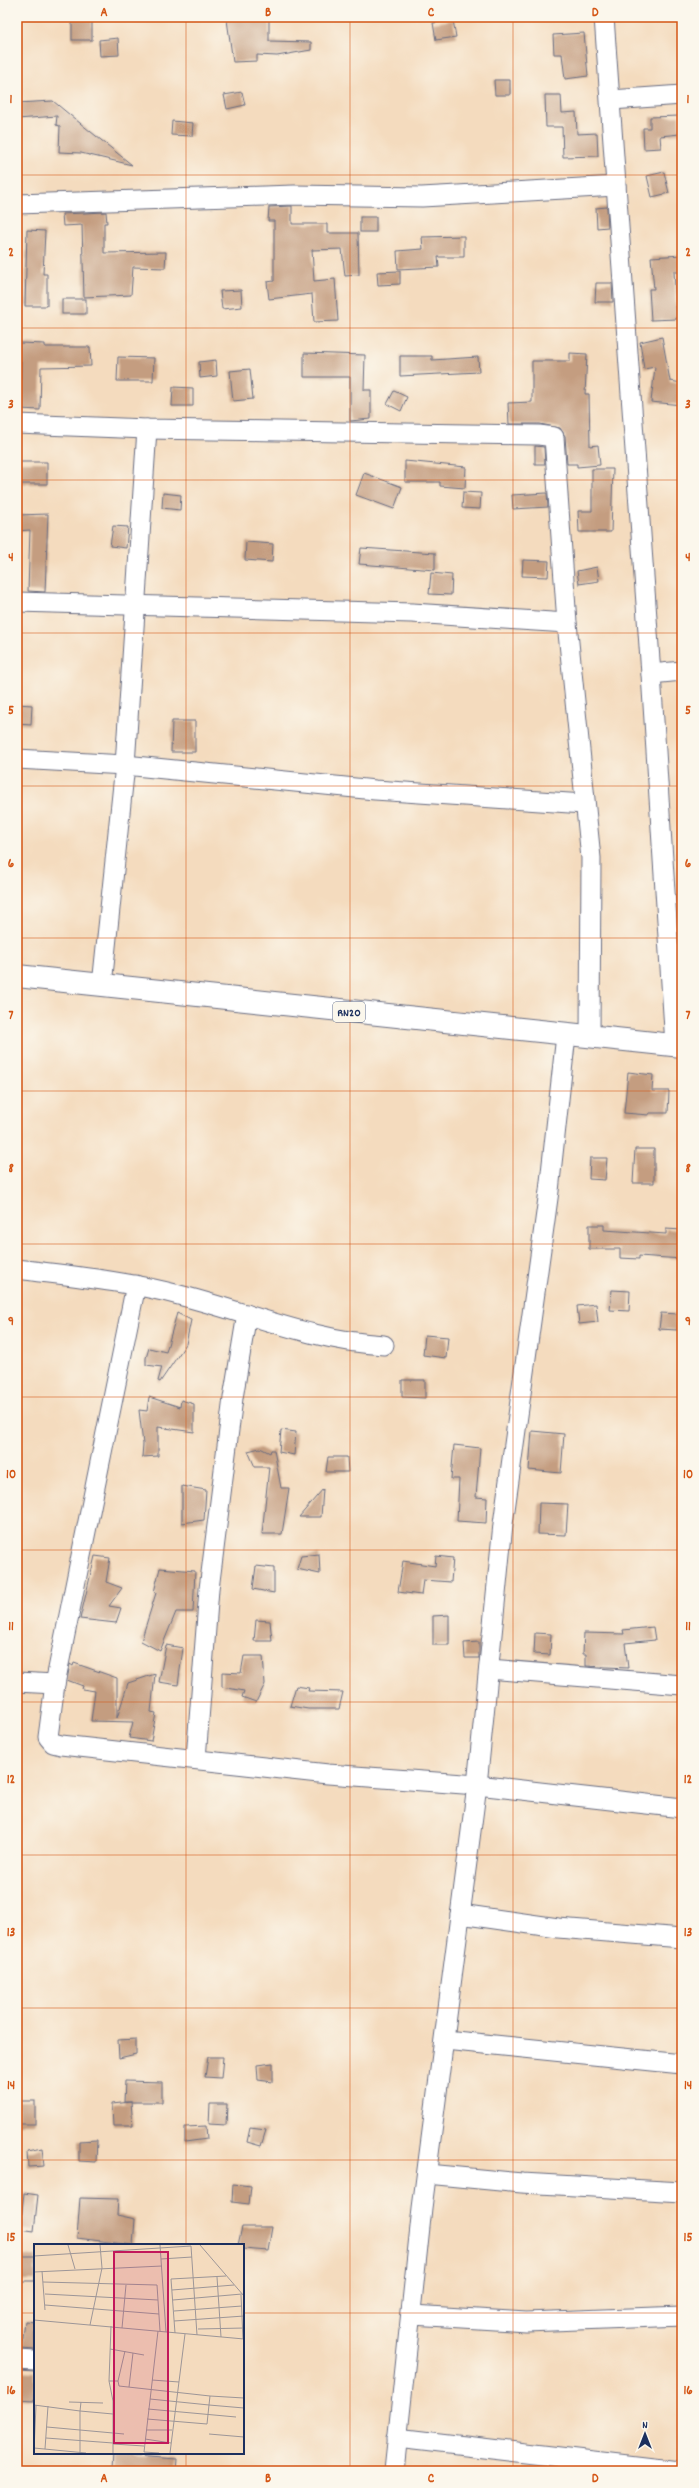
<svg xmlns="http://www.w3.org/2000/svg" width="699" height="2488" font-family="Dekko,sans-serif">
  <rect width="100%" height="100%" fill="#fbf7ec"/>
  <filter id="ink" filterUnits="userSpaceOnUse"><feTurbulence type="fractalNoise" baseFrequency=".025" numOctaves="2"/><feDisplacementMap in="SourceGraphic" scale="8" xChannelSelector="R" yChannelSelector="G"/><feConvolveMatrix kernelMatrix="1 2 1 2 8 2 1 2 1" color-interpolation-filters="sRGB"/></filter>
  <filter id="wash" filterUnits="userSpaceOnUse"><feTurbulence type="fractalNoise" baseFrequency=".012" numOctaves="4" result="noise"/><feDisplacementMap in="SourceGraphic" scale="16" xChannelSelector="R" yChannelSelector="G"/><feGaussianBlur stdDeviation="0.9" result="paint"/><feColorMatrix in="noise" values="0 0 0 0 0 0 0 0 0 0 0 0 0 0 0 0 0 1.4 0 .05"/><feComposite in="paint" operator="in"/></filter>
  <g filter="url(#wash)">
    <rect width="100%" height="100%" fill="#f4dbbe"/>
    <g id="blocks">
      <!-- building -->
      <g fill="#c49d80">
        <rect x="72" y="17" width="20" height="23"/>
        <polygon points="247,17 269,17 269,41 311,42 311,50 277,56 257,55 257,61 233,62 227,20"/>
        <polygon points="453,20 456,37 436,40 433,23"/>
        <polygon points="584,33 588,76 565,79 562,54 554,54 553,35"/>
        <polygon points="118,38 119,55 100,56 99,40"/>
        <polygon points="494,80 510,80 510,95 495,95"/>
        <polygon points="242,92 245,105 227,109 224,95"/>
        <polygon points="545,95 561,95 562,113 576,112 577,134 597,133 598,156 563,157 562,127 546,127"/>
        <polygon points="53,101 70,115 132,165 81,153 59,152 60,126 56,125 57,116 17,119 17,103"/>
        <polygon points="679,116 680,134 660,136 661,148 644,149 643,128 650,128 650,117"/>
        <polygon points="172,121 193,123 192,136 171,135"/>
        <polygon points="664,172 669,193 652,197 647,176"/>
        <polygon points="292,206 292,224 327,224 327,233 358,233 359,275 345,276 342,249 312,250 314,281 335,279 338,321 314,322 312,294 269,299 267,282 274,281 274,221 268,221 269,207"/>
        <polygon points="607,207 608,227 597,228 596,208"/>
        <polygon points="106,212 107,223 104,223 104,253 166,252 165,268 133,267 131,295 84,297 82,225 63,226 62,214"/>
        <rect x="360" y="217" width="16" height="15"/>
        <polygon points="27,230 45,231 43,274 47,274 47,306 25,306"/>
        <polygon points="464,236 464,257 438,257 439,267 398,269 397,251 423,249 422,237"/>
        <polygon points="682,255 682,272 674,272 677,319 651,320 649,289 654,289 651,257"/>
        <polygon points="400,271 400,284 378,285 377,272"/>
        <polygon points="596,283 612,283 613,302 595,302"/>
        <polygon points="241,290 242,307 222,309 220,291"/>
        <rect x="62" y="299" width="24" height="15"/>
        <polygon points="662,337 670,381 682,383 682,405 651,402 655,367 644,369 640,342"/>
        <polygon points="19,343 45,344 45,347 90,347 91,366 41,367 40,410 20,409 21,361 18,361"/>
        <polygon points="304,353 365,355 364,390 371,390 371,419 350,421 350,377 304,377"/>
        <polygon points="570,353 587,354 585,394 589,394 590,446 598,445 600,465 577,467 577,464 567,464 565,436 560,428 540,424 509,424 508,403 532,402 532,361 570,361"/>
        <polygon points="400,356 432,356 432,360 478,357 479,372 400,376"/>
        <polygon points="118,357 154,358 153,381 117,381"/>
        <polygon points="216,360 217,376 200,378 199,362"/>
        <polygon points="250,369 253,399 233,401 230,371"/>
        <polygon points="173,387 193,388 193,406 172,406"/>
        <polygon points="394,391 407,397 401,411 387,404"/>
        <polygon points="535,446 544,447 545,464 535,464"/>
        <polygon points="405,461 466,467 465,488 440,486 440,482 405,482"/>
        <polygon points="18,462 47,462 47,484 19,484"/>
        <polygon points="592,469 613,469 611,532 579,532 578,511 592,511"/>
        <polygon points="364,473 402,487 394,509 356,495"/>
        <polygon points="463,492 481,493 480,509 462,508"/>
        <polygon points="163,493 181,495 180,510 162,508"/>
        <polygon points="547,493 548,507 513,509 512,495"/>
        <polygon points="48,514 45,592 28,591 30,530 17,531 17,515"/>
        <polygon points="113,526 128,527 126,548 110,546"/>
        <polygon points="246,542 273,544 272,562 245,560"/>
        <polygon points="361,548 435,553 435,570 359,564"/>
        <polygon points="523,560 549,561 548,577 522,576"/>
        <polygon points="597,567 599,581 579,584 577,571"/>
        <polygon points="431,573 452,575 451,595 429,594"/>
        <polygon points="17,704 32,705 31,725 17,724"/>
        <polygon points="172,721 195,721 195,752 171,752"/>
        <polygon points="628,1072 653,1075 652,1091 669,1091 668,1113 649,1113 649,1115 624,1113"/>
        <polygon points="635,1149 654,1149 654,1183 633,1183"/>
        <polygon points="590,1158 607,1158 605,1180 589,1179"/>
        <polygon points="589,1225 604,1225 604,1230 666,1234 666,1229 682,1230 682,1259 639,1256 639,1259 620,1258 620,1249 589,1249"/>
        <polygon points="612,1290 630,1291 629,1311 610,1310"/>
        <polygon points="596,1304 598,1322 579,1324 577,1306"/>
        <polygon points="177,1313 191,1320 186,1344 160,1382 158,1381 162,1367 146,1365 146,1358 149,1348 166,1352"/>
        <polygon points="661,1313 679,1314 677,1330 659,1329"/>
        <polygon points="425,1335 448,1337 446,1358 423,1355"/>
        <polygon points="402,1380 425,1380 425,1398 402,1397"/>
        <polygon points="149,1397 180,1407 181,1400 194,1404 194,1432 158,1427 158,1456 142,1457 143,1444 139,1410 147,1411"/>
        <polygon points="281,1430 296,1432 294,1455 279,1452"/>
        <polygon points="532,1431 564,1434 561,1473 529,1470"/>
        <polygon points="454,1445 480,1448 476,1497 487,1498 486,1523 457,1521 459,1479 451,1479"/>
        <polygon points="260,1448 270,1453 271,1450 274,1450 281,1488 289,1488 282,1534 262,1534 269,1467 255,1467 248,1451"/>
        <polygon points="328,1457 347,1457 348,1472 326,1472"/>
        <polygon points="182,1486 206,1490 204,1520 182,1523"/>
        <polygon points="323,1489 321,1517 299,1517"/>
        <polygon points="539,1503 568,1504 566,1535 538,1534"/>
        <polygon points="319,1554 320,1574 297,1569 301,1556"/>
        <polygon points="95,1556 110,1558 106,1582 122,1588 109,1606 121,1608 116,1623 80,1619"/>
        <polygon points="436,1556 453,1558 451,1582 423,1580 421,1595 398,1592 403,1561 435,1566"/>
        <polygon points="256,1566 274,1568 274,1593 253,1589"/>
        <polygon points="160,1568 195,1571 193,1612 176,1612 160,1651 141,1641 156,1593 154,1592"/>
        <polygon points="449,1615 449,1645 433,1645 433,1616"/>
        <polygon points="256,1620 270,1621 272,1641 254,1641"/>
        <polygon points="653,1627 655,1640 625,1643 628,1668 586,1666 586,1654 583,1654 584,1633 624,1634 623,1630"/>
        <polygon points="535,1633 551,1634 550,1655 534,1654"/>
        <polygon points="479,1642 479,1658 465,1658 464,1643"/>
        <polygon points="166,1645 183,1648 178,1685 159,1682"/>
        <polygon points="244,1656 263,1656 265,1684 256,1702 242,1697 244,1691 222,1687 222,1672 241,1673"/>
        <polygon points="74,1663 117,1678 117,1718 128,1683 155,1674 151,1712 156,1713 151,1741 129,1738 133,1722 91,1721 95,1691 82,1689 83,1686 67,1680 70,1664 73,1666"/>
        <polygon points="296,1686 309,1688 308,1691 343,1692 339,1709 308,1709 290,1706"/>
        <polygon points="136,2039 136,2054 119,2058 118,2040"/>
        <polygon points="208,2057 223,2057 221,2078 205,2077"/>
        <polygon points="273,2063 273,2082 258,2080 257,2065"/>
        <polygon points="125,2081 162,2082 162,2102 124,2102"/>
        <rect x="18" y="2101" width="17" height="23"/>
        <polygon points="131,2102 133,2126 113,2126 112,2104"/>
        <polygon points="210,2104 227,2104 226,2125 209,2124"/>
        <polygon points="206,2126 207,2139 185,2142 185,2127"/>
        <polygon points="250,2128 266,2130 261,2146 247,2142"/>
        <polygon points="97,2140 96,2162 79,2161 79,2141"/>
        <polygon points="42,2148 44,2166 28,2167 27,2151"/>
        <polygon points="233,2184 251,2186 249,2204 232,2202"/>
        <polygon points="24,2193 38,2195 34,2231 20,2229"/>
        <polygon points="80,2198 118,2199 117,2215 135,2219 133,2245 77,2238"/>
        <polygon points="242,2227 272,2227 268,2251 243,2249 243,2245 238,2245"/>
        <rect x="17" y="2256" width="18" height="25"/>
        <polygon points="25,2321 35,2322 35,2350 22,2349"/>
        <polygon points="19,2371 35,2372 35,2400 17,2399 17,2373"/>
        <polygon points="113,2453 134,2453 134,2456 177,2459 176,2471 112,2470"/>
      </g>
    </g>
  </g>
  <g filter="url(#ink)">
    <use href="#blocks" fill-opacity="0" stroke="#676b80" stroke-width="1"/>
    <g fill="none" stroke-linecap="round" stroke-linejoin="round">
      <!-- minor casing -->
      <g stroke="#676b80" stroke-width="21">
        <g id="minor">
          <polyline points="604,17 651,674 675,1045"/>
          <polyline points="611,100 682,95"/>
          <polyline points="17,204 294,195 422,197 616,186"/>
          <polyline points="17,424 147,429 539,435 554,437 567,623 591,858 590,1037"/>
          <polyline points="17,602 412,613 567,623"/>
          <polyline points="651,674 682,671"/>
          <polyline points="17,759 125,765 375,790 584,804"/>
          <polyline points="102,985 125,765 147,429"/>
          <path d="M 17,1269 C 71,1276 126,1281 179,1295 C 247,1312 313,1341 384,1345"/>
          <polyline points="489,1669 682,1685"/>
          <polyline points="17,1682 55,1684 48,1737 53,1743 61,1745 328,1774 477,1785 682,1808"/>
          <polyline points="55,1684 136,1285"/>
          <polyline points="196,1759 209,1589 233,1398 247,1314"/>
          <polyline points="460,1914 558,1928 682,1938"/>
          <polyline points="445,2040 682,2064"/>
          <polyline points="427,2174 522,2183 682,2192"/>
          <polyline points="412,2315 526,2322 682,2316"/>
          <polyline points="17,2360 35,2361"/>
          <polyline points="397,2438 680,2471"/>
          <polyline points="394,2471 422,2208 477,1785 503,1524 549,1191 566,1035"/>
        </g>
      </g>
      <!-- primary casing -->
      <g stroke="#676b80" stroke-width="24">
        <polyline id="primary" points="17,976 682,1046"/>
      </g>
      <!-- minor -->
      <use href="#minor" stroke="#fff" stroke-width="19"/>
      <!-- primary -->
      <use href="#primary" stroke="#fff" stroke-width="22"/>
    </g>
  </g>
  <!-- grid -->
  <path fill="none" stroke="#d45514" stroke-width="1" stroke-opacity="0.55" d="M 186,17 L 186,2245M 350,17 L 350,2471M 513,17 L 513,2471M 17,175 L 682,175M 17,328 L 682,328M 17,480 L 682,480M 17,633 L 682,633M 17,786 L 682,786M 17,938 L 682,938M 17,1091 L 682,1091M 17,1244 L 682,1244M 17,1397 L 682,1397M 17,1550 L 682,1550M 17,1702 L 682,1702M 17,1855 L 682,1855M 17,2008 L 682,2008M 17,2160 L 682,2160M 17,2313 L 35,2313M 243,2313 L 682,2313M 186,2453 L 186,2471"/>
  <g text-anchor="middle" stroke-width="3" stroke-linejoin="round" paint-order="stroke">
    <!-- shield labels -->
    <rect fill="#fbf7ec" stroke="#5e6b89" stroke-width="1" x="333" y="1002" width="32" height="20" rx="3"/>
    <g font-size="12" font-weight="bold" fill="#1b2f5e">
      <text x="349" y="1016">RN20</text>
    </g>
  </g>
  <!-- overview -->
  <g transform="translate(34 2244)">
    <rect width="210" height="210" fill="#f4dbbe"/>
    <path fill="none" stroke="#9d9698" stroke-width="1" d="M 34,1 L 41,25M 126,1 L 132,88M 166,1 L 210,52M 157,2 L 163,91M 0,12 L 157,2M 127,15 L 158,13M 8,27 L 11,66M 0,28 L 128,22M 183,33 L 187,93M 9,38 L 123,41 L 126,87M 138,46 L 200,41M 11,50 L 124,56M 207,51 L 209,95M 139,56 L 208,50M 11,61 L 125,70M 140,67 L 208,62M 0,76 L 210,95M 140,77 L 210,72M 56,81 L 68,24 L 66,1M 77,82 L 75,137 L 79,157 L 79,209M 88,84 L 92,41M 164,85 L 210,84M 124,87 L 110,208 L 125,209M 141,89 L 137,35 L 192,32M 76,105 L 110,111M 118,136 L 145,138M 75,137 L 84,137 L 85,142 L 176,152 L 175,161 L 116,155M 84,137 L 91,107M 95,143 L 99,109M 176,152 L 210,154M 35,158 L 69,159M 47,158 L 46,167 L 79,170M 0,161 L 46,167 L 46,209M 114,165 L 202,173M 113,175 L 173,180 L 175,161 L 210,164M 13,183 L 90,190M 112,186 L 138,186M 175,190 L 210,193M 12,194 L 79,199M 111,195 L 137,199M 79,200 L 110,202M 0,204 L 52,209M 11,205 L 14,162M 0,207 L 2,161M 136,209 L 151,90"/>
    <path fill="#c2185b" fill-opacity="0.15" stroke="#c2185b" stroke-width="2" d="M 80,8 L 134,8 L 134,199 L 80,199 Z"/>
    <rect width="210" height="210" fill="none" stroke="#1b2f5e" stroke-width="2"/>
  </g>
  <!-- margin -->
  <rect width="699" height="2488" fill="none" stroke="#fbf7ec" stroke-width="44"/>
  <!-- north arrow -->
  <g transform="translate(645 2434)" stroke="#fbf7ec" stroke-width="3" paint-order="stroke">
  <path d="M0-3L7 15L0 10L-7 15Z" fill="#1b2f5e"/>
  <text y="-6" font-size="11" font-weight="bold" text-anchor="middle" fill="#1b2f5e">N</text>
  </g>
  <rect x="22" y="22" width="655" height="2444" fill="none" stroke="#d45514" stroke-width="1.5"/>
  <g font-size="13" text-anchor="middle" font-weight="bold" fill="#d45514">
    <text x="104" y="16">A</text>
    <text x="268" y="16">B</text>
    <text x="431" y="16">C</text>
    <text x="595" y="16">D</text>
    <text x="11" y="103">1</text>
    <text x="688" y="103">1</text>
    <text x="11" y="256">2</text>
    <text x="688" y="256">2</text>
    <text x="11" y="408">3</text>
    <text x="688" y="408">3</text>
    <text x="11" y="561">4</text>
    <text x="688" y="561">4</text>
    <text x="11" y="714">5</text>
    <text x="688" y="714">5</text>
    <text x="11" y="867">6</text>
    <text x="688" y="867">6</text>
    <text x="11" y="1019">7</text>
    <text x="688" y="1019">7</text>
    <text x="11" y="1172">8</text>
    <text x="688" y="1172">8</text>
    <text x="11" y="1325">9</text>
    <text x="688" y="1325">9</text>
    <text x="11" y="1478">10</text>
    <text x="688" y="1478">10</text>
    <text x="11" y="1630">11</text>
    <text x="688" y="1630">11</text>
    <text x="11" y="1783">12</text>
    <text x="688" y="1783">12</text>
    <text x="11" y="1936">13</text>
    <text x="688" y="1936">13</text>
    <text x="11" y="2089">14</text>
    <text x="688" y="2089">14</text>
    <text x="11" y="2241">15</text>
    <text x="688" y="2241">15</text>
    <text x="11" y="2394">16</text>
    <text x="688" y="2394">16</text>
    <text x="104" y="2482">A</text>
    <text x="268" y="2482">B</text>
    <text x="431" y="2482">C</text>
    <text x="595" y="2482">D</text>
  </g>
</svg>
